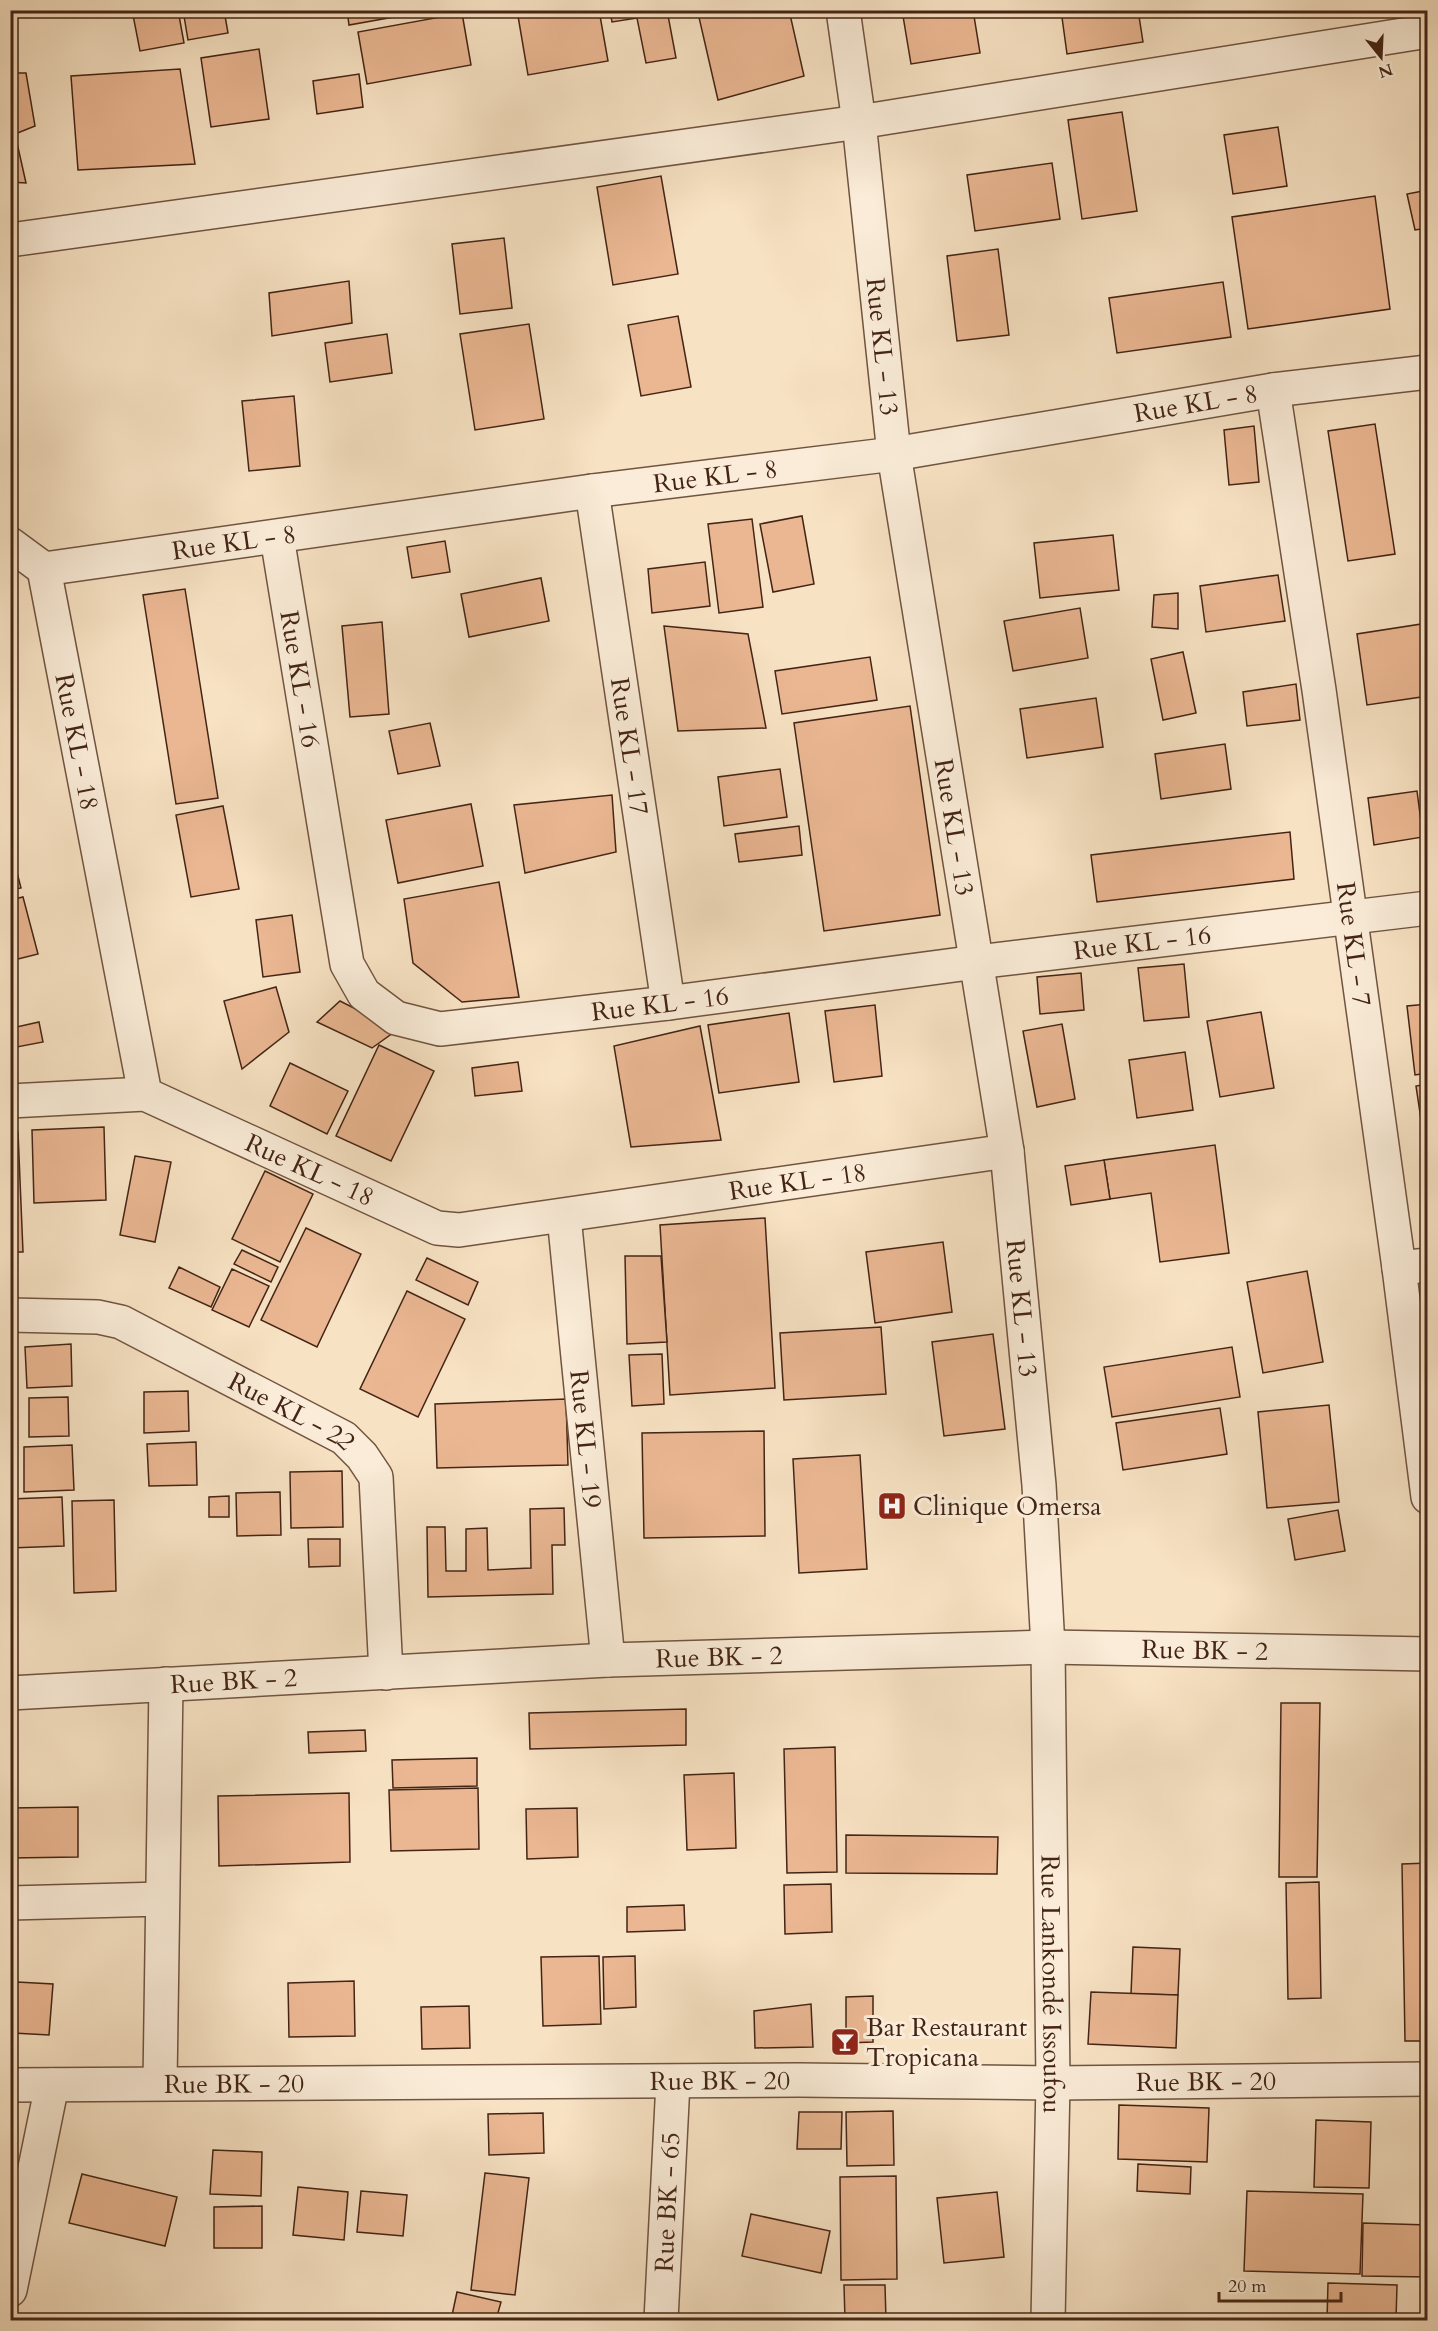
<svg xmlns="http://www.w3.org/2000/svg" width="1438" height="2331" font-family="Cardo,serif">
  <rect width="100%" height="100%" fill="#f7e2c3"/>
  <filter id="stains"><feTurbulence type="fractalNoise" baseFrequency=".00333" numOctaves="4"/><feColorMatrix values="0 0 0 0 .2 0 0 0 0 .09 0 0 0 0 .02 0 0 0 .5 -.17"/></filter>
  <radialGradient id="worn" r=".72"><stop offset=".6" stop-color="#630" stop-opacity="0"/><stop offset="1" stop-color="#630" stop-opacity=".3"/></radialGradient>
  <!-- building -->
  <g fill="#eab792" stroke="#442415" stroke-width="1.5">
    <polygon points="132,10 178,10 184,43 140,51"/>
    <polygon points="183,10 224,10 228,33 188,40"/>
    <polygon points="347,10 433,10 349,25"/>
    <polygon points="551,10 599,10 608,61 528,75 518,16"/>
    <polygon points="610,10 667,10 676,58 646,63 637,18 612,22"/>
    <polygon points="706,10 789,10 804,76 718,100 698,13"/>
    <polygon points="902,10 973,10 980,53 911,64"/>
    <polygon points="1061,10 1138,10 1143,42 1067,54"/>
    <polygon points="1313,10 1354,10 1314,17"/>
    <polygon points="462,13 471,65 367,84 358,32"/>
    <polygon points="259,49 269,119 211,127 201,58"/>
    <polygon points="180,69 195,164 78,170 71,76"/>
    <polygon points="10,73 26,73 35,126 15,134 26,183 10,182"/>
    <polygon points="359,74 363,107 317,114 313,81"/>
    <polygon points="1122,112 1137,211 1082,219 1068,120"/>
    <polygon points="1278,127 1287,186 1233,194 1224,135"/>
    <polygon points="1052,163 1060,219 975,231 967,175"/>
    <polygon points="661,176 678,274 613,285 597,187"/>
    <polygon points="1428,190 1428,228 1415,230 1407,194"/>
    <polygon points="1375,196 1390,309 1248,329 1232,217"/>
    <polygon points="504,238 512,308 460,314 452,244"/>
    <polygon points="998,249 1009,335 957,341 947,256"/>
    <polygon points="349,281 352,323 272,336 269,293"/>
    <polygon points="1223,282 1231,337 1117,353 1109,298"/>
    <polygon points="678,316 691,387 641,396 628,325"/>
    <polygon points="529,324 544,419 475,430 460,334"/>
    <polygon points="387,334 392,373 330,382 325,343"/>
    <polygon points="294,396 300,466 249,471 242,401"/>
    <polygon points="1375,424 1395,554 1348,561 1328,431"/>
    <polygon points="1254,426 1259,482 1229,485 1224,430"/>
    <polygon points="802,516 814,584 773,592 760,524"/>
    <polygon points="752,519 763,607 719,613 708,524"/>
    <polygon points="1113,535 1119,590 1040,598 1034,543"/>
    <polygon points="445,541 450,572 412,578 407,547"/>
    <polygon points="705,562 710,606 652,613 648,569"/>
    <polygon points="1278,575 1285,621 1206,632 1200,586"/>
    <polygon points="541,578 549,621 469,637 461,594"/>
    <polygon points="185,589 218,798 176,804 143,595"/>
    <polygon points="1178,593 1178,629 1152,627 1154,595"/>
    <polygon points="1080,608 1088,658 1013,671 1004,621"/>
    <polygon points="382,622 389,714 350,717 342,626"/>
    <polygon points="1428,623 1428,696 1367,705 1357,634"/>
    <polygon points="664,626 748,634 766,728 678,731"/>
    <polygon points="1183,652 1196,713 1163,720 1151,659"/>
    <polygon points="870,657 877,700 782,714 775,671"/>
    <polygon points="1296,684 1300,720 1247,726 1243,692"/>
    <polygon points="1096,698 1103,747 1027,758 1020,709"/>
    <polygon points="910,706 940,915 824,931 794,723"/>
    <polygon points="430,723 440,766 398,774 389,731"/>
    <polygon points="1225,744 1231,789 1161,799 1155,754"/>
    <polygon points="780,769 787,817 724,826 718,777"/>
    <polygon points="1417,791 1423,837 1374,845 1368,798"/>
    <polygon points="612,795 616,852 525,873 514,805"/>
    <polygon points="471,804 483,866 398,883 386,820"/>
    <polygon points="223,806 239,889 191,897 176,815"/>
    <polygon points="799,826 802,855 739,862 735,834"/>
    <polygon points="1290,832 1294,879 1097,902 1091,855"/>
    <polygon points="10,845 21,888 10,890"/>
    <polygon points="499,882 519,997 462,1002 413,963 404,899"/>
    <polygon points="23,897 38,954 10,961 10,900"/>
    <polygon points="292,915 300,972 263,977 256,920"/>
    <polygon points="1184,964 1189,1017 1144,1021 1138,968"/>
    <polygon points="1081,973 1084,1010 1040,1014 1037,977"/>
    <polygon points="276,987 289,1032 242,1069 224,1001"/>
    <polygon points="340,1001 397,1030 372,1048 317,1022"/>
    <polygon points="1428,1004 1428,1073 1415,1075 1407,1006"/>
    <polygon points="875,1005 882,1076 834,1082 825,1011"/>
    <polygon points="1261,1012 1274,1088 1220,1097 1207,1021"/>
    <polygon points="789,1013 799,1082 719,1093 708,1025"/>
    <polygon points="39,1022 43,1042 17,1047 12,1028"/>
    <polygon points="1062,1024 1075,1099 1037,1107 1023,1031"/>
    <polygon points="700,1026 721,1140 631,1147 614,1046"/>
    <polygon points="379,1045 434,1071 391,1161 336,1136"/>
    <polygon points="1185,1052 1193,1110 1137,1118 1129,1060"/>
    <polygon points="518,1062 522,1091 475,1096 472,1068"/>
    <polygon points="290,1063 348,1091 327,1134 270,1106"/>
    <polygon points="1428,1084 1428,1133 1423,1133 1416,1086"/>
    <polygon points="104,1127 106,1200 34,1203 32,1130"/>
    <polygon points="10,1132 18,1132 23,1252 10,1252"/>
    <polygon points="1215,1145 1229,1253 1160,1262 1151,1193 1110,1199 1104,1160"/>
    <polygon points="135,1156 171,1162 155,1242 120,1235"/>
    <polygon points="1104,1160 1110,1199 1071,1205 1065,1166"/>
    <polygon points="265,1171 313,1194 280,1262 232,1239"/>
    <polygon points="765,1218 775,1388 670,1395 660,1225"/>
    <polygon points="306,1228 361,1254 317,1347 261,1320"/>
    <polygon points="943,1242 952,1312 875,1323 866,1252"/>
    <polygon points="242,1250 278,1267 271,1282 234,1264"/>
    <polygon points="625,1256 661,1256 667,1342 627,1344"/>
    <polygon points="427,1258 478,1282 468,1305 416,1280"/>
    <polygon points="179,1267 220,1287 211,1307 169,1288"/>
    <polygon points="232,1269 269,1286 249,1327 212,1310"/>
    <polygon points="1307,1271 1323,1362 1263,1373 1247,1282"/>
    <polygon points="407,1291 465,1319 418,1417 360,1389"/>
    <polygon points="881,1327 886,1394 784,1400 780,1333"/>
    <polygon points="993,1334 1005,1429 944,1436 932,1342"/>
    <polygon points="71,1344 72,1386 27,1388 25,1347"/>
    <polygon points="1232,1347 1240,1397 1112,1417 1104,1367"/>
    <polygon points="662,1354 664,1404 632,1406 629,1355"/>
    <polygon points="188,1391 189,1431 144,1433 144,1392"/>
    <polygon points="68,1397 69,1436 29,1437 29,1398"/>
    <polygon points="566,1399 568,1465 437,1468 435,1404"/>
    <polygon points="1329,1405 1339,1502 1267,1508 1258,1412"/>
    <polygon points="1220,1408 1227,1454 1123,1470 1116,1423"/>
    <polygon points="764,1431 765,1536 644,1538 642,1433"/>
    <polygon points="196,1442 197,1485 149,1486 147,1444"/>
    <polygon points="72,1445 74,1490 24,1492 24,1447"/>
    <polygon points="860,1455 867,1569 799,1573 793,1459"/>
    <polygon points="342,1471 343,1527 291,1528 290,1472"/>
    <polygon points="280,1492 281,1535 237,1536 236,1493"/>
    <polygon points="229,1496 229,1517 209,1517 209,1497"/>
    <polygon points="62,1497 64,1546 10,1548 10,1499"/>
    <polygon points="114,1500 116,1591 74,1593 72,1501"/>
    <polygon points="564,1508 565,1545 552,1545 553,1594 428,1597 427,1527 445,1527 446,1571 466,1571 466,1529 487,1528 488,1570 531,1568 530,1509"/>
    <polygon points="1338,1510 1345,1551 1295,1560 1288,1519"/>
    <polygon points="308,1539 340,1539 340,1566 309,1567"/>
    <polygon points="1281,1703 1320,1703 1317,1877 1279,1877"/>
    <polygon points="686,1709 686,1745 530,1749 529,1713"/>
    <polygon points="365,1730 366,1751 309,1753 308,1732"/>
    <polygon points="835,1747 837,1872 787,1873 784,1749"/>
    <polygon points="477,1758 477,1786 393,1788 392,1760"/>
    <polygon points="734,1773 736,1848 687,1850 684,1775"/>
    <polygon points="478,1788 479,1849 391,1851 389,1790"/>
    <polygon points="349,1793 350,1862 219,1866 218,1796"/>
    <polygon points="78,1807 78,1857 10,1858 10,1808"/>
    <polygon points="577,1808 578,1857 527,1859 526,1809"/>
    <polygon points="846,1835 998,1837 997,1874 846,1873"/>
    <polygon points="1428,1863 1428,2041 1405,2041 1402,1864"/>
    <polygon points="1319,1882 1321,1998 1288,1999 1286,1883"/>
    <polygon points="831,1884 832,1932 785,1934 784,1885"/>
    <polygon points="684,1905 685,1930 627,1932 627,1907"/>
    <polygon points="1133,1947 1180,1949 1178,1995 1131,1994"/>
    <polygon points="599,1956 601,2024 543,2026 541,1957"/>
    <polygon points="635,1956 636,2007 604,2009 603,1957"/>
    <polygon points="354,1981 355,2036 289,2037 288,1983"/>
    <polygon points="17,1982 53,1984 49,2035 13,2033"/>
    <polygon points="1091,1992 1178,1995 1176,2048 1088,2044"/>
    <polygon points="873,1996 873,2042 846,2043 846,1997"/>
    <polygon points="811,2004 813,2047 755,2048 754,2011"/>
    <polygon points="469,2006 470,2048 422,2049 421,2007"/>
    <polygon points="1119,2105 1209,2108 1207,2162 1118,2159"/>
    <polygon points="893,2111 894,2165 847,2166 846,2112"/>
    <polygon points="799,2112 842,2112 841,2149 797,2149"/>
    <polygon points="543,2113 544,2153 489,2155 488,2114"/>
    <polygon points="1316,2120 1371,2122 1369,2188 1314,2187"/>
    <polygon points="213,2150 262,2152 261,2196 210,2194"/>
    <polygon points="1138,2164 1191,2167 1190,2194 1137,2191"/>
    <polygon points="485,2173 529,2178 515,2295 471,2290"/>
    <polygon points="82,2174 177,2197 165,2246 69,2223"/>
    <polygon points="896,2176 897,2279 841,2280 840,2177"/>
    <polygon points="298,2187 348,2192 344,2240 293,2235"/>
    <polygon points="361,2191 407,2195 403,2236 357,2232"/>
    <polygon points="1247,2191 1363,2194 1360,2274 1244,2271"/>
    <polygon points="997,2192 1004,2257 944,2263 937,2198"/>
    <polygon points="262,2206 262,2248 214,2248 214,2207"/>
    <polygon points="751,2214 830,2231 821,2273 742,2256"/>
    <polygon points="1363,2223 1428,2225 1428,2277 1362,2276"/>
    <polygon points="1328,2283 1397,2285 1396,2320 1327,2320"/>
    <polygon points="844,2285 885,2285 886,2320 845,2320"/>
    <polygon points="457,2292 501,2302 496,2320 451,2320"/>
  </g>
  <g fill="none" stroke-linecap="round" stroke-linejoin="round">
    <!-- minor casing -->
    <g stroke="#715440" stroke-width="36">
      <g id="minor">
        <path id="s1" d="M 843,10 L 859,122 L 894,454 L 1007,1151 L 1039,1485 L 1048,1647 L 1053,2083 L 1048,2320"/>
        <polyline points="10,240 859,122 1428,31"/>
        <path id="s2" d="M 1273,390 L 1319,690 L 1399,1268 L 1428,1497"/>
        <path id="s3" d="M 592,491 L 668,1003"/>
        <path id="s4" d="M 277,537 L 347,964 L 364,994 L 396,1018 L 440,1029 L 668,1003 L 977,962 L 1428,908"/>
        <path id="s5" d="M 10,544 L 44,569 L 592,491 L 894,454 L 1273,390 L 1428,372"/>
        <path id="s6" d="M 44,569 L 145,1094 L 437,1228 L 459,1230 L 1007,1151"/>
        <polyline points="10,1101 145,1094"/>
        <path id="s7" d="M 564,1216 L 608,1660"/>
        <polyline points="1399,1268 1428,1265"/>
        <path id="s8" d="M 10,1315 L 98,1317 L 121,1322 L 344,1438 L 362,1456 L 376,1477 L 386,1673"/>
        <path id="s9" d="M 10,1693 L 608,1660 L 1048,1647 L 1428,1654"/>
        <polyline points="10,1903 162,1899"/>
        <polyline points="160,2083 166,1684"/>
        <path id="s10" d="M 10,2085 L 799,2080 L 1053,2083 L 1428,2079"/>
        <polyline points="10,2290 52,2085"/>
        <path id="s11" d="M 661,2320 L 673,2082"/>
      </g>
    </g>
    <!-- minor -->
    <use href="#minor" stroke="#faecd8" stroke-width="33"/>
  </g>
  <!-- icons -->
  <defs>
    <g id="hospital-square" transform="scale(1.5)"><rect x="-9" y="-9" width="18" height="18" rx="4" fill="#8f2418" stroke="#faecd8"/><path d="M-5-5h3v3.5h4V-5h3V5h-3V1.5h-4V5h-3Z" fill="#fff"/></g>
    <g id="bar-square" transform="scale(1.5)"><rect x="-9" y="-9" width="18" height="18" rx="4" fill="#8f2418" stroke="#faecd8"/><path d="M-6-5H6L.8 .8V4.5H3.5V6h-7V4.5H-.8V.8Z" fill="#fff"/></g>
  </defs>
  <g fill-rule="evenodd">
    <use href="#hospital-square" x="892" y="1506"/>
    <use href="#bar-square" x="845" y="2042"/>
  </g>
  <g text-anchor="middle" stroke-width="6" stroke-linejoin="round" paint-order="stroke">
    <!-- street labels -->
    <g font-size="26" fill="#442415" stroke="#faecd8">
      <text dy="9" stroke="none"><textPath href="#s1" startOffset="339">Rue KL - 13</textPath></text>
      <text dy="9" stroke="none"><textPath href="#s5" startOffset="1206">Rue KL - 8</textPath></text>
      <text dy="9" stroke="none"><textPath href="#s5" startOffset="720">Rue KL - 8</textPath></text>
      <text dy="9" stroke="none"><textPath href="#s5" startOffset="234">Rue KL - 8</textPath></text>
      <text dy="9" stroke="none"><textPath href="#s4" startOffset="144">Rue KL - 16</textPath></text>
      <text dy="9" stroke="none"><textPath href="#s6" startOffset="176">Rue KL - 18</textPath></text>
      <text dy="9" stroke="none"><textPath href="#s3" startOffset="258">Rue KL - 17</textPath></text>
      <text dy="9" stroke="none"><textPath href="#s1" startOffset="825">Rue KL - 13</textPath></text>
      <text dy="9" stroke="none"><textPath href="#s4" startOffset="1260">Rue KL - 16</textPath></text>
      <text dy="9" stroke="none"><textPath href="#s2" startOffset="560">Rue KL - 7</textPath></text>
      <text dy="9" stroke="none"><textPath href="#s4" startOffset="774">Rue KL - 16</textPath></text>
      <text dy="9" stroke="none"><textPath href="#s6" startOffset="716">Rue KL - 18</textPath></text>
      <text dy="9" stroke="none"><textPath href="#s6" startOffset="1220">Rue KL - 18</textPath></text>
      <text dy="9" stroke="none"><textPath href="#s1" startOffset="1311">Rue KL - 13</textPath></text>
      <text dy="9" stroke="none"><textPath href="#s8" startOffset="304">Rue KL - 22</textPath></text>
      <text dy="9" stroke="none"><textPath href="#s7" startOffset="224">Rue KL - 19</textPath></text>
      <text dy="9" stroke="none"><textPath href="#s9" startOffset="1196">Rue BK - 2</textPath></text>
      <text dy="9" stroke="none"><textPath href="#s9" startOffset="710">Rue BK - 2</textPath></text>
      <text dy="9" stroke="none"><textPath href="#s9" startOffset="224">Rue BK - 2</textPath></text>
      <text dy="9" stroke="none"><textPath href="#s1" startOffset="1988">Rue Lankondé Issoufou</textPath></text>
      <text dy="9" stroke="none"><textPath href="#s10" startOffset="710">Rue BK - 20</textPath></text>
      <text dy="9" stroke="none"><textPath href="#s10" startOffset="1196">Rue BK - 20</textPath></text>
      <text dy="9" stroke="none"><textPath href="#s10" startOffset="224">Rue BK - 20</textPath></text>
      <text dy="9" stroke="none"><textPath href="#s11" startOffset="118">Rue BK - 65</textPath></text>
    </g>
    <!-- poi labels -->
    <g font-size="26" fill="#442415" stroke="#faecd8" text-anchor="start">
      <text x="913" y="1515">Clinique Omersa</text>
      <text x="866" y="2036">Bar Restaurant<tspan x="866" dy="30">Tropicana</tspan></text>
    </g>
  </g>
  <!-- margin -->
  <rect width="1438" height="2331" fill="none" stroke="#f7e2c3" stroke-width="36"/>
  <rect x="12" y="12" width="1414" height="2307" fill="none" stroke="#442415" stroke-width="3"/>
  <rect x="18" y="18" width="1402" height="2295" fill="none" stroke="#442415" stroke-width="1.5"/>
  <!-- north arrow -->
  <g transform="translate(1381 57) rotate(162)" stroke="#faecd8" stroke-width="4.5" paint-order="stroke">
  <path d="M0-4.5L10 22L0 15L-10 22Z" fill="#442415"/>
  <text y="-9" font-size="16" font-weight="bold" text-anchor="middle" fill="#442415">N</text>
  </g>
  <!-- scale -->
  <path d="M1219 2292v9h122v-9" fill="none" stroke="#442415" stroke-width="3"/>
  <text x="1228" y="2292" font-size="18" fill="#442415" stroke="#faecd8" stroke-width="4.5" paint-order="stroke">20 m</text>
  <rect width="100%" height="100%" filter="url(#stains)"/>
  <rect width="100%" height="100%" fill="url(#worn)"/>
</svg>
